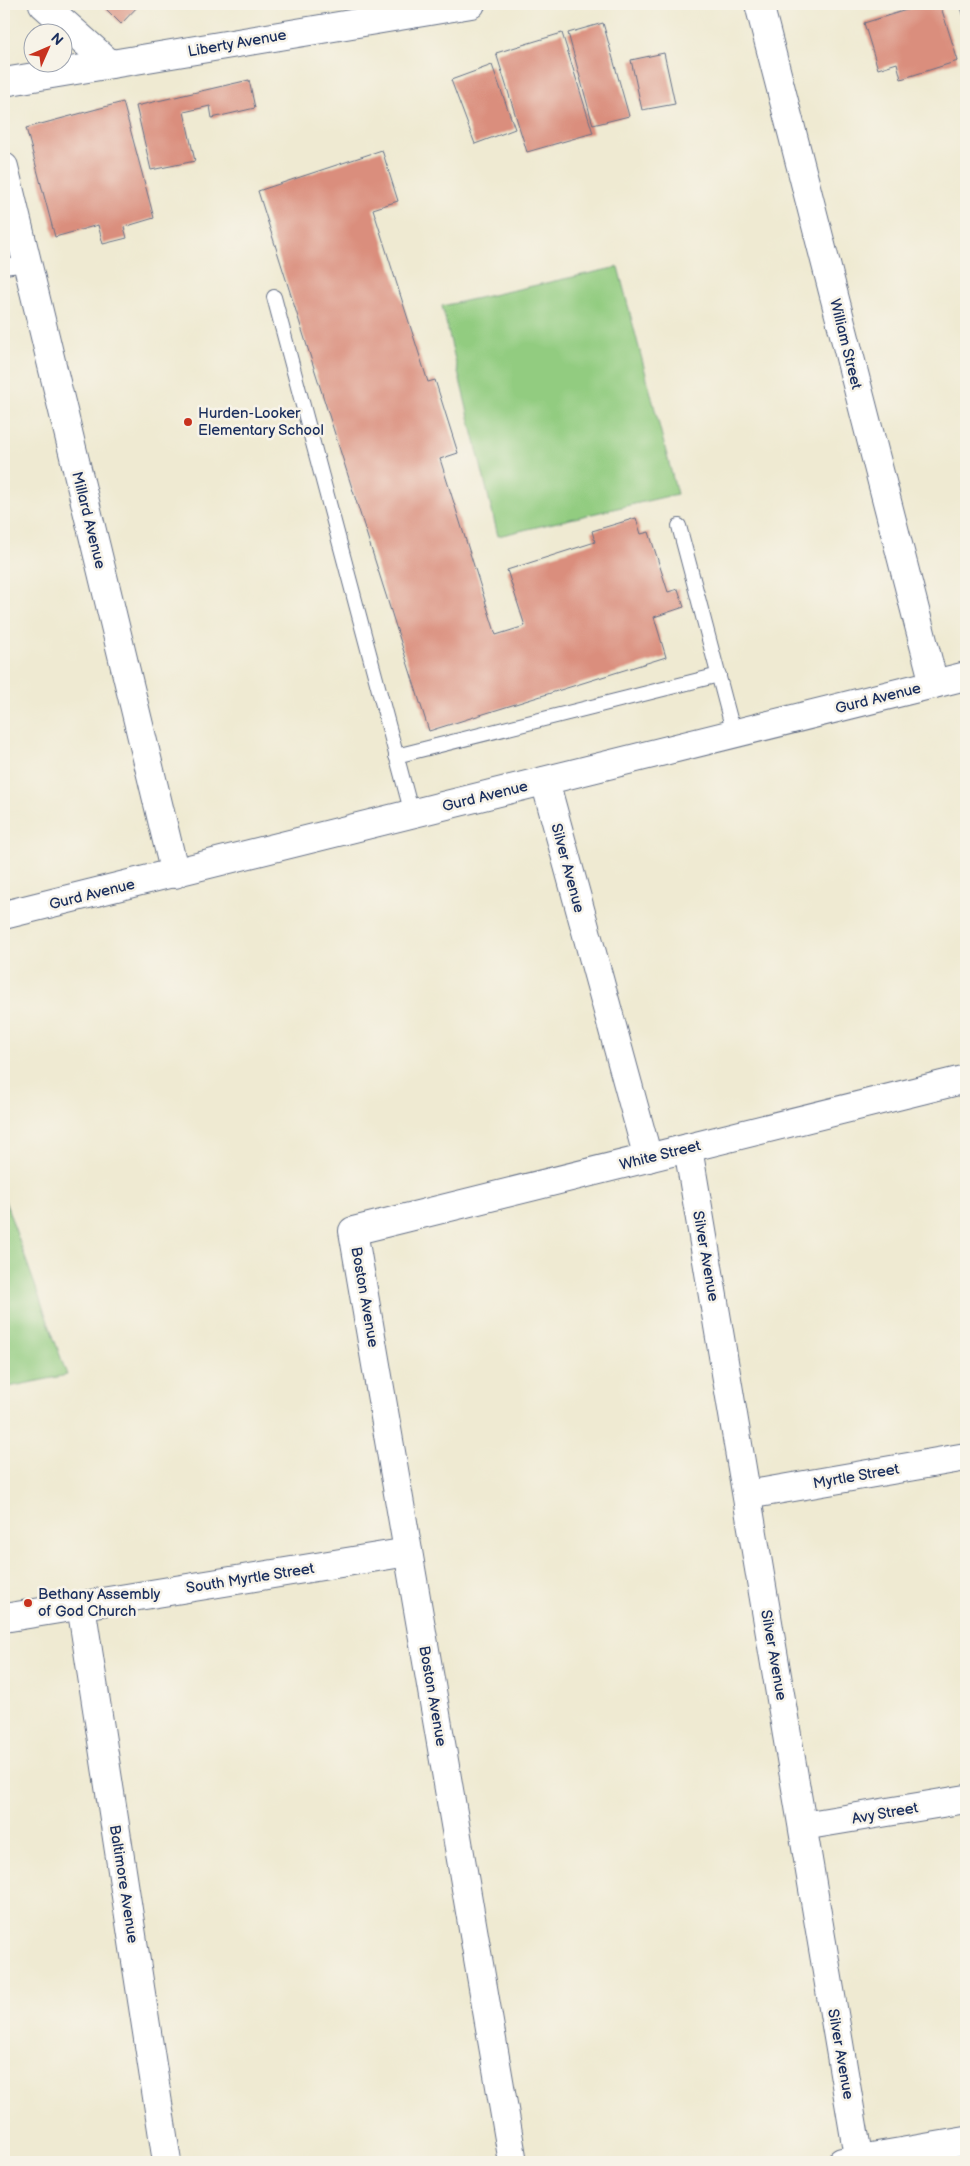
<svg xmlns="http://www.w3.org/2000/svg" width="970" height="2166" font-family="'Balsamiq Sans',sans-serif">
  <rect width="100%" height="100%" fill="#f7f3e8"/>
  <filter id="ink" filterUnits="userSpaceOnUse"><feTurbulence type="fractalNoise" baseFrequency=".02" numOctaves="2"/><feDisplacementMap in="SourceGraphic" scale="10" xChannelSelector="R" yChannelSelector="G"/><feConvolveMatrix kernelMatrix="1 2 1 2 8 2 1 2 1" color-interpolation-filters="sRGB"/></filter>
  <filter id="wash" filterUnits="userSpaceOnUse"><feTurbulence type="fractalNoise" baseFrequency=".0096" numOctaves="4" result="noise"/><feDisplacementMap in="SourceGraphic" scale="20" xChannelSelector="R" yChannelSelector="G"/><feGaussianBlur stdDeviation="1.12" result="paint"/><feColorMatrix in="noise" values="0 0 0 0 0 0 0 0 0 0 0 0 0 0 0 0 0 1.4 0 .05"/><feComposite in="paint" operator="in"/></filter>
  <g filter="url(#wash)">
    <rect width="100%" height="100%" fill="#efead2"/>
    <!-- green -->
    <g fill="#92cc80" stroke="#567e6f">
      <polygon points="618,267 677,494 498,536 442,306"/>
      <polygon points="4,1198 67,1375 4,1388"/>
    </g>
    <g id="blocks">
      <!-- building -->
      <g fill="#da8e7d">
        <polygon points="101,4 140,4 121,24"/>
        <polygon points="926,4 940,4 958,61 901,79 897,63 878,69 864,23"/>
        <polygon points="960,4 966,4 966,24"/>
        <polygon points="603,23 629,116 593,125 568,33"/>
        <polygon points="562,33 593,133 527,152 496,53"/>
        <polygon points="664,53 675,104 642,110 631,60"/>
        <polygon points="492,65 515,129 475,144 451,80"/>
        <polygon points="249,80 255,108 212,118 210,106 184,112 195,161 151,170 136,106"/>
        <polygon points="123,102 154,218 124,227 127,238 103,244 98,225 55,237 26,128"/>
        <polygon points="382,150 398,201 373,209 428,382 435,380 458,453 440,459 496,635 525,626 507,570 595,542 592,531 636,518 641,534 649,532 668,592 678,589 684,607 654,617 666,657 429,731 258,191"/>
      </g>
    </g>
  </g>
  <g filter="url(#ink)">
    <use href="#blocks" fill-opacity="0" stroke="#657087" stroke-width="1"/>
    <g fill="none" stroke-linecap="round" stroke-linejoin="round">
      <!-- service casing -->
      <g stroke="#657087" stroke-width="16">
        <g id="service">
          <polyline points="4,267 27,264"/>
          <polyline points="274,297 412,814"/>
          <polyline points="679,526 734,734"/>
          <polyline points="396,756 719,675"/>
        </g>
      </g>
      <!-- minor casing -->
      <g stroke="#657087" stroke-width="30">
        <g id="minor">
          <polyline points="43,4 110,64"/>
          <polyline points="759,4 934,684"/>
          <polyline points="4,167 175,874"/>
          <polyline points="545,781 648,1158"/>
          <polyline points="4,915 966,676"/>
          <polyline points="688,1148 859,2162"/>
          <polyline points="747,1495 966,1457"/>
          <polyline points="81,1605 167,2162"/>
          <polyline points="4,1618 408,1552"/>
          <polyline points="803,1826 966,1799"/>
          <polyline points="513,2162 353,1231 966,1079"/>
          <polyline points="842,2162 966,2141"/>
        </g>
      </g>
      <!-- tertiary casing -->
      <g stroke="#657087" stroke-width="30">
        <polyline id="tertiary" points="4,82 471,4"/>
      </g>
      <!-- service -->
      <use href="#service" stroke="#fff" stroke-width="14"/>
      <!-- minor -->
      <use href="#minor" stroke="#fff" stroke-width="28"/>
      <!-- tertiary -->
      <use href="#tertiary" stroke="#fff" stroke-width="28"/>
    </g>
  </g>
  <!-- markers -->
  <g fill="#c8321e" stroke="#f7f3e8" stroke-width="2">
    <circle cx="188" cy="422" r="5"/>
    <circle cx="28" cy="1603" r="5"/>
  </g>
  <g text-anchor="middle" stroke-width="5" stroke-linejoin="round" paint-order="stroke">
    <!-- street labels -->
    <g font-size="15" fill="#1b2f5e" stroke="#f7f3e8">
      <text transform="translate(237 43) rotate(-10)" y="5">Liberty Avenue</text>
      <text transform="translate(846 344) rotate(76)" y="5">William Street</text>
      <text transform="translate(89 520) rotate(76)" y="5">Millard Avenue</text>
      <text transform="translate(878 698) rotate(-14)" y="5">Gurd Avenue</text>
      <text transform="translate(485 796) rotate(-14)" y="5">Gurd Avenue</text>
      <text transform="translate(568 868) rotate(75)" y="5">Silver Avenue</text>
      <text transform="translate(92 894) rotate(-14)" y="5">Gurd Avenue</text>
      <text transform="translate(660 1155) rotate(-14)" y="5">White Street</text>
      <text transform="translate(706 1256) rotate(80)" y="5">Silver Avenue</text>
      <text transform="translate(365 1297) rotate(80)" y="5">Boston Avenue</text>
      <text transform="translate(856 1476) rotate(-10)" y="5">Myrtle Street</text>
      <text transform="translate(250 1578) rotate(-9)" y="5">South Myrtle Street</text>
      <text transform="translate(774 1655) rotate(80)" y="5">Silver Avenue</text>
      <text transform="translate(433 1696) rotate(80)" y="5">Boston Avenue</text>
      <text transform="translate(885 1813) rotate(-10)" y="5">Avy Street</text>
      <text transform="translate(124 1884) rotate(81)" y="5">Baltimore Avenue</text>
      <text transform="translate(841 2054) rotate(80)" y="5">Silver Avenue</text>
    </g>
    <!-- poi labels -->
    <g font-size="15" fill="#1b2f5e" stroke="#f7f3e8" text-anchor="start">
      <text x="198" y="418">Hurden-Looker<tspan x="198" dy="17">Elementary School</tspan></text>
      <text x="38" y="1599">Bethany Assembly<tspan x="38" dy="17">of God Church</tspan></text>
    </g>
  </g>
  <!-- margin -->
  <rect width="970" height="2166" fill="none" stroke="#f7f3e8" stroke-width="20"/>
  <!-- north arrow -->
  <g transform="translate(48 48) rotate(45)"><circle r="24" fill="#f7f3e8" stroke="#9fa5b1"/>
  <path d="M0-4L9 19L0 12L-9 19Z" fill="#c8321e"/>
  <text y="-8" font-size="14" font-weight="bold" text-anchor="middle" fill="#1b2f5e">N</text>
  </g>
</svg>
